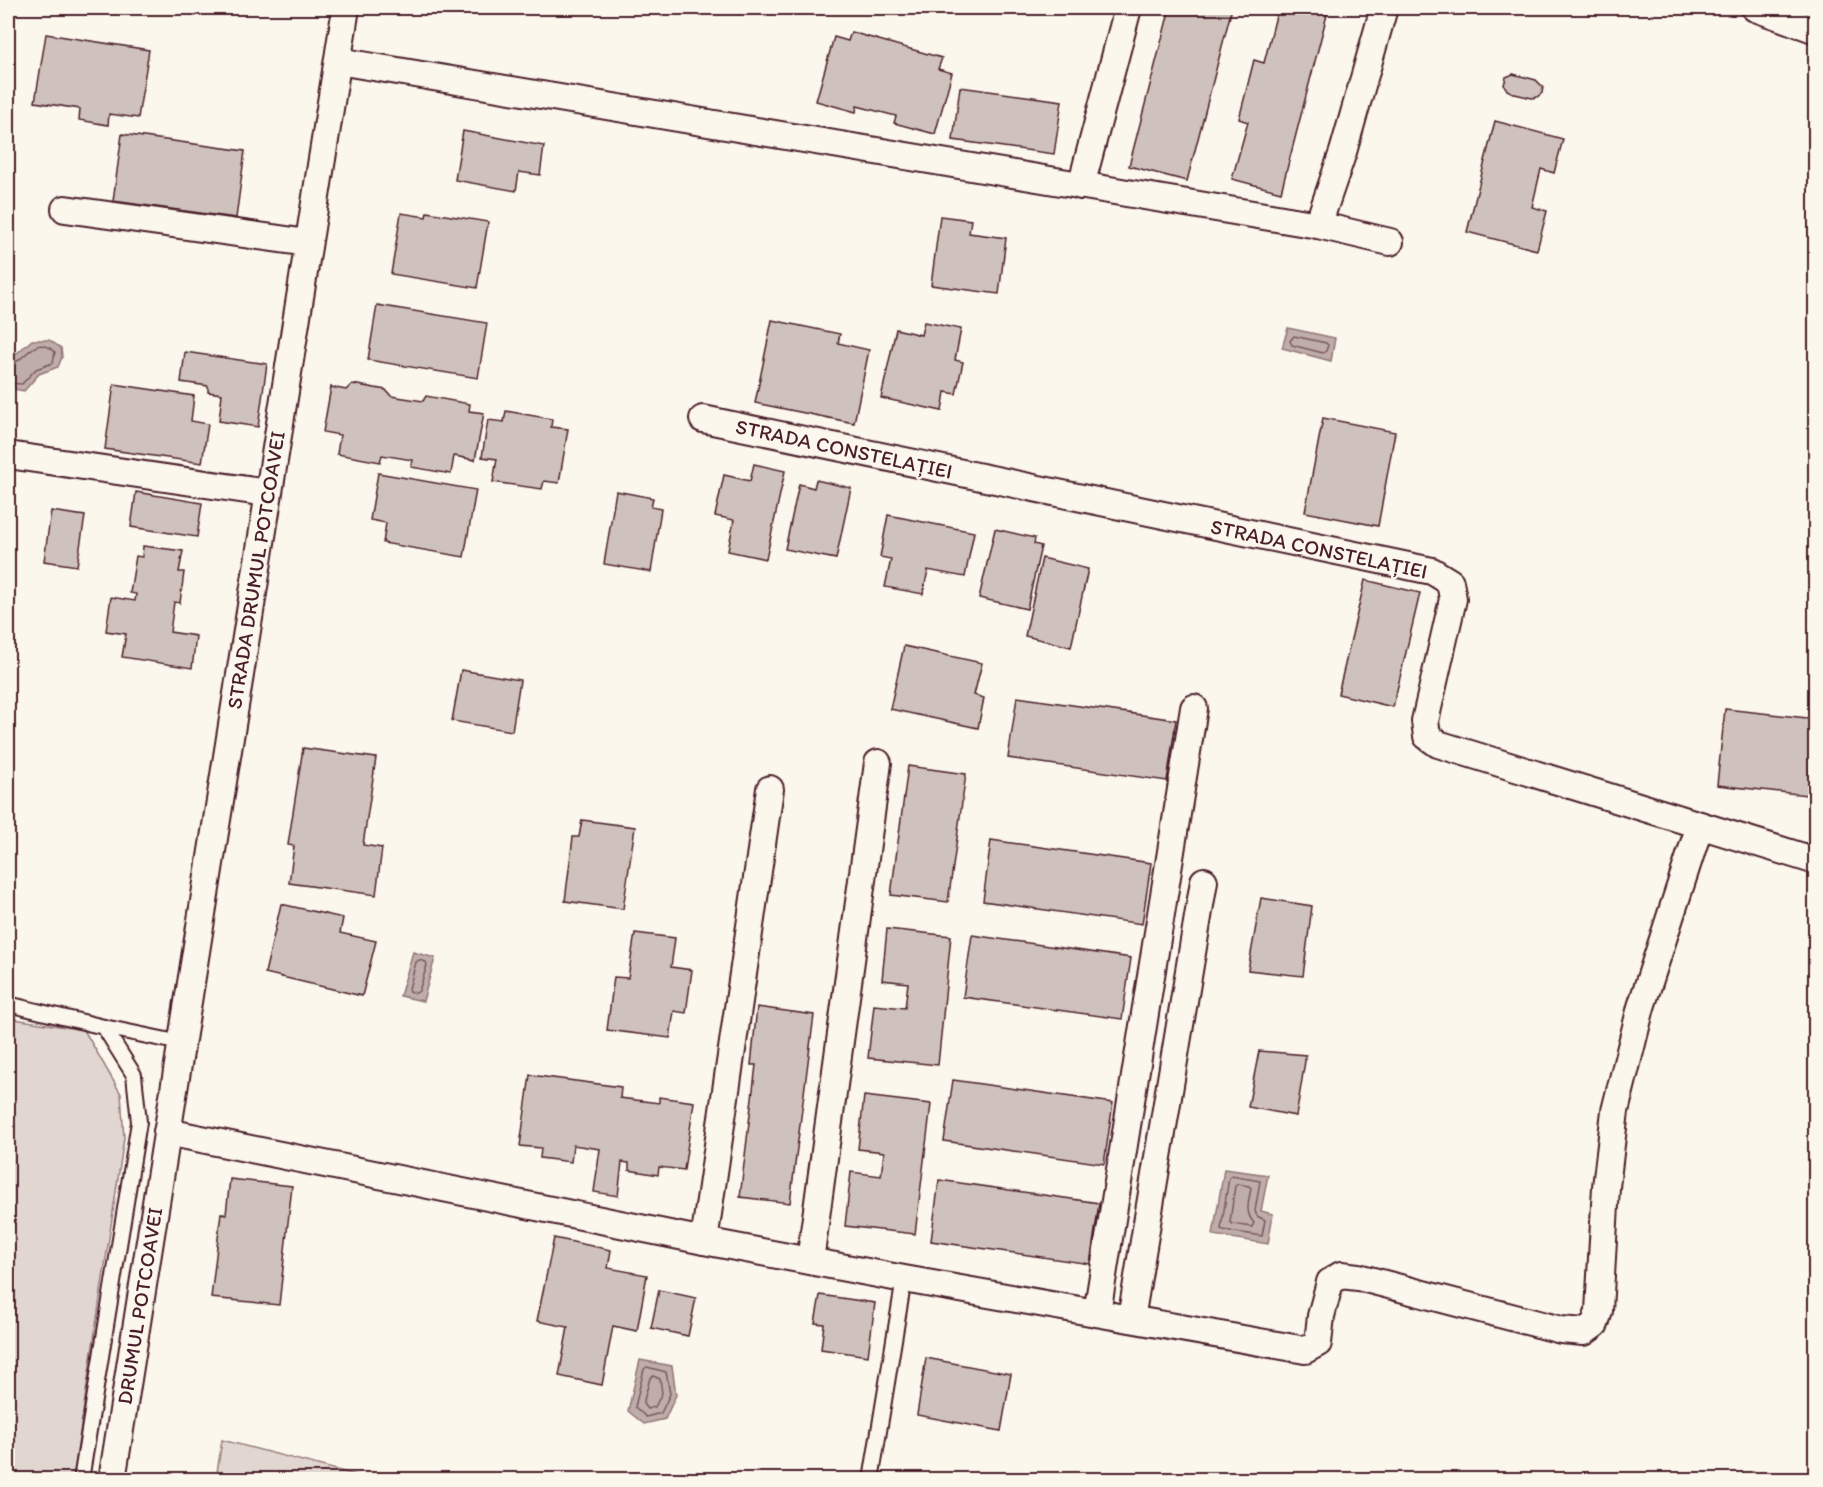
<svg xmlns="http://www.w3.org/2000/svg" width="1823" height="1487" font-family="Itim,sans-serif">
  <rect width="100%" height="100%" fill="#fbf7ec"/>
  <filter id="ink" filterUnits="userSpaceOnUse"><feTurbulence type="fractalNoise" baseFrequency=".0167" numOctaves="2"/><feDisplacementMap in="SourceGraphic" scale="12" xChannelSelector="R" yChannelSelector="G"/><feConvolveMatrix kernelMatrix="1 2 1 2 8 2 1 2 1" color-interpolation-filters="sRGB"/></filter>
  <g filter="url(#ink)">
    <!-- green -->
    <g fill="#e2d7d0" stroke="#967b7e" stroke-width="1.5">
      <polygon points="8,1018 84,1030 121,1094 124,1138 73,1479 8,1479"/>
      <polygon points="222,1440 371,1479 216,1479"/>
    </g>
    <!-- water -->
    <g fill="#bfadaa" stroke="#907477" stroke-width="1.5">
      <polygon points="1288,328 1335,338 1331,361 1282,348"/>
      <polygon points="32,340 49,340 61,348 62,357 58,367 39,374 24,391 8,388 8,361"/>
      <polygon points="413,952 435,958 423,1001 400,996"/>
      <polygon points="1224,1169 1268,1175 1261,1211 1273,1214 1268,1244 1213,1235"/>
      <polygon points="640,1360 672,1366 676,1395 665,1419 644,1424 628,1411"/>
    </g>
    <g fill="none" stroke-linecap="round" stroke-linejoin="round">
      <!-- shore -->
      <g stroke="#79585e" stroke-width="1.5">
        <polygon points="1294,336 1326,343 1328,345 1326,351 1323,353 1292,345 1290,341"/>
        <path d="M 8,365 C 26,363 33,332 55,352 L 53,363 L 36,369 L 22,384 L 8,383"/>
        <polygon points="419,960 426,962 427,965 419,991 416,993 410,992 409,989 416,962"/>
        <polygon points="1232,1176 1260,1181 1255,1211 1257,1216 1265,1220 1262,1236 1223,1230 1221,1229 1229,1178"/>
        <path d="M 1238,1184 L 1249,1186 L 1251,1188 C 1249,1201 1244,1212 1254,1223 L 1252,1227 L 1232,1224 L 1230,1222 L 1235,1186 Z"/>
        <polygon points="647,1367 666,1372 670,1394 661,1413 646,1417 635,1407 644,1369"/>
        <polygon points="653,1376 660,1379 662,1393 655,1407 647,1409 643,1404 650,1378"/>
      </g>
    </g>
    <!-- building -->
    <g fill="#cfc2bc" stroke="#4a1f2b" stroke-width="1.5">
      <polygon points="1170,8 1232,8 1187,181 1129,166"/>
      <polygon points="1278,8 1297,8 1327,15 1281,192 1232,179 1248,122 1239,119 1254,60 1264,63"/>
      <polygon points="851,32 942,58 938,69 952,73 935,134 894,123 896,116 857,106 856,112 816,101 834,37 848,41"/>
      <polygon points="46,34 149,50 138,118 109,114 108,125 79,120 80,109 35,102"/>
      <polygon points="1513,74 1536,80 1543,87 1542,93 1537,97 1532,98 1515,94 1507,90 1504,85 1506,77"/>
      <polygon points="960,87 1062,101 1054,154 953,140"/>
      <polygon points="1495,121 1563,139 1554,173 1541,169 1532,207 1547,211 1537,250 1467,232"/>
      <polygon points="463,131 544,146 540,175 519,172 516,191 455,180"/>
      <polygon points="122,134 245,151 236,218 113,201"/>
      <polygon points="427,212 488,222 477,288 391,274 401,213 426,217"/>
      <polygon points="940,216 971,220 969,233 1006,238 999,294 931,285"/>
      <polygon points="377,305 487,323 478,378 368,360"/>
      <polygon points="772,320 840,334 838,343 869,350 854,423 755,403"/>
      <polygon points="924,322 961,329 955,360 963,362 956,394 945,392 942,411 881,398 896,329 921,335"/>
      <polygon points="185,352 267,364 258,427 219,421 222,394 208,392 208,386 181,382"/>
      <polygon points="114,384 194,396 191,421 208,424 202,463 105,449"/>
      <polygon points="352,384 386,390 391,396 423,401 426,396 470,404 469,411 484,413 475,460 454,456 451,474 411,467 413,460 382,455 380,462 337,454 340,435 323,432 331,387 346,390"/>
      <polygon points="506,411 552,419 551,427 568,429 559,483 544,481 542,489 493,482 497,459 482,457 488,420 504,422"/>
      <polygon points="1323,418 1395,432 1378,526 1305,512"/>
      <polygon points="754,464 785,471 766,559 728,551 734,520 715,516 724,475 750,481"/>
      <polygon points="378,473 476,490 464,557 383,543 386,523 370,520"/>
      <polygon points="816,480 851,488 836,559 785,549 799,484 814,488"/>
      <polygon points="616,491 653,498 651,507 661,509 651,572 604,564"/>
      <polygon points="136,492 202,503 197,537 131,527"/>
      <polygon points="51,511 85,516 77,566 44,561"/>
      <polygon points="888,515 974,532 965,577 928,570 923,594 885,587 891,559 880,557"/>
      <polygon points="995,529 1035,538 1034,544 1041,546 1027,609 979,598"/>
      <polygon points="143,546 183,551 179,572 184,572 180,603 174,602 170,632 196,636 192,668 122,657 126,634 106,631 111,597 135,601 136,594 130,593 136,556 142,557"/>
      <polygon points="1042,558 1088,569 1071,647 1025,636"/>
      <polygon points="1365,580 1420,593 1393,707 1338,694"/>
      <polygon points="904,646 982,663 974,695 984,698 978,728 890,709"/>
      <polygon points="461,670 520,680 512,731 452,721"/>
      <polygon points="1017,697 1176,720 1167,781 1008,758"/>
      <polygon points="1725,709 1816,719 1816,796 1717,785"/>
      <polygon points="303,748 376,758 363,845 382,848 376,895 289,883 294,846 288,845"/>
      <polygon points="908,766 966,774 948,902 891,895"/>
      <polygon points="582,820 635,827 623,909 565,901 573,837 579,837"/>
      <polygon points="991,840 1151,863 1142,924 983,901"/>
      <polygon points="1261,898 1312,906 1303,976 1248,970"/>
      <polygon points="281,904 343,918 340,933 376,941 362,996 265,973"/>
      <polygon points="887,929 951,936 938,1065 868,1058 874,1005 905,1008 908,983 882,980"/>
      <polygon points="635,933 675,938 671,967 692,970 686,1013 674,1011 670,1038 607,1030 614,977 628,978"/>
      <polygon points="972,935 1131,958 1122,1019 963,997"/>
      <polygon points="757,1007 814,1015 790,1203 740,1197 756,1065 751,1065"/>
      <polygon points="1259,1051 1306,1055 1296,1116 1248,1107"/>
      <polygon points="530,1075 621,1087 620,1098 659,1103 659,1097 694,1102 684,1170 659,1167 658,1175 629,1170 629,1163 622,1162 618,1196 594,1192 600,1149 573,1145 571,1162 540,1158 541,1148 520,1146"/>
      <polygon points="953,1080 1113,1103 1104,1164 944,1141"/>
      <polygon points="864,1096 931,1104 915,1234 845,1226 851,1172 881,1176 884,1152 858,1149"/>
      <polygon points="230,1179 292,1186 279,1305 211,1298 221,1213 226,1214"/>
      <polygon points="939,1180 1099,1203 1090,1264 931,1241"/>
      <polygon points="554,1238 611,1250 608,1268 647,1275 637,1331 613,1326 602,1385 559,1376 568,1327 537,1321"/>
      <polygon points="659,1290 696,1298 688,1336 651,1328"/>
      <polygon points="820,1295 875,1303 868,1356 821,1349 824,1324 815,1323"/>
      <polygon points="926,1358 1011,1374 1001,1431 917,1415"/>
    </g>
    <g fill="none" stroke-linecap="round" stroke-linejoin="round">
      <!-- lane casing -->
      <g stroke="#4a1f2b" stroke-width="18">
        <g id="lane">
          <polyline points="8,1004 104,1027 134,1075 139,1122 81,1480"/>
          <polyline points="104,1027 181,1043"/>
          <polyline points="871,1480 904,1279"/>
        </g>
      </g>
      <!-- street casing -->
      <g stroke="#4a1f2b" stroke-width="30">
        <g id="street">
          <polyline points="1755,8 1816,30"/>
          <polyline points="338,61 1318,225 1390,242"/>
          <polyline points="1081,186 1128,8"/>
          <polyline points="65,209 308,243"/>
          <polyline points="1318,225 1343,152 1384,8"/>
          <polyline points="703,419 1432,571 1450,582 1453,599 1425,721 1427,736 1438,744 1816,861"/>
          <polyline points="8,455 268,493"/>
          <polyline points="167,1132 704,1241 904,1279 1305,1350 1318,1343 1321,1316 1330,1282 1341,1275 1358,1277 1561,1330 1584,1332 1595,1324 1599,1311 1606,1187 1615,1111 1641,1007 1700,825"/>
          <polyline points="704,1241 770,789"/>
          <polyline points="810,1261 878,763"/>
          <polyline points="1097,1313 1194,708"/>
          <polyline points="1131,1319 1204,881"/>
          <polyline points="112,1480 346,8"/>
        </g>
      </g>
      <!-- lane -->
      <use href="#lane" stroke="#fbf7ec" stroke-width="14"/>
      <!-- street -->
      <use href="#street" stroke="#fbf7ec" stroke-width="26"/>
    </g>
  </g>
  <g text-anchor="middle" stroke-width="4.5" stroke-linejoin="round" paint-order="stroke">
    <!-- street labels -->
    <g font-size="21" fill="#4a1f2b" stroke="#fbf7ec">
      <text transform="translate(844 449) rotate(12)" y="7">STRADA CONSTELAȚIEI</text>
      <text transform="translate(1319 549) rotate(12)" y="7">STRADA CONSTELAȚIEI</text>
      <text transform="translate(256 570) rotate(-81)" y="7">STRADA DRUMUL POTCOAVEI</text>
      <text transform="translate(140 1306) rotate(-81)" y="7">DRUMUL POTCOAVEI</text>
    </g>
  </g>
  <!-- margin -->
  <rect width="1823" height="1487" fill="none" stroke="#fbf7ec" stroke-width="30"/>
  <rect x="15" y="15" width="1793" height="1457" fill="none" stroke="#4a1f2b" stroke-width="2" filter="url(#ink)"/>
</svg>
